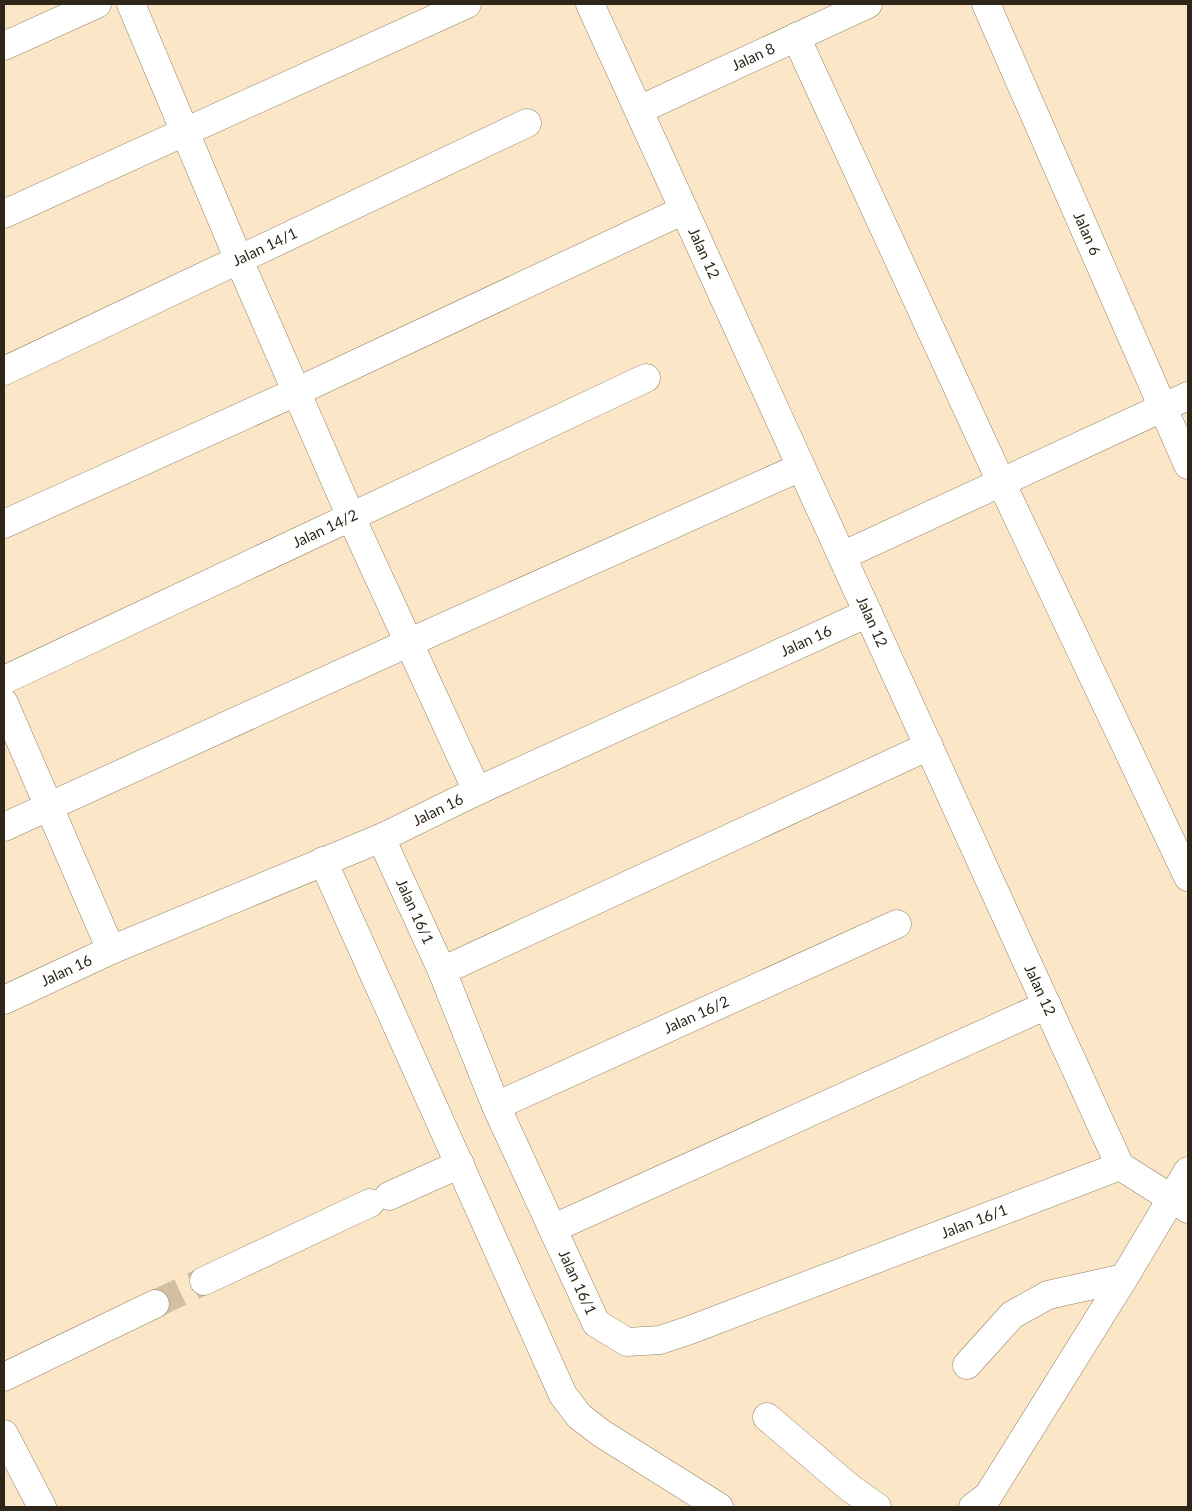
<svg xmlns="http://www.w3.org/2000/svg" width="1192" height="1511" font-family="Lato,sans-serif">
  <rect width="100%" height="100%" fill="#fbe7c7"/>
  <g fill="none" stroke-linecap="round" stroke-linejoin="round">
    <!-- minor-tunnel -->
    <polyline stroke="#d2c0a4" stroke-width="28" stroke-dasharray="28 14" stroke-linecap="butt" points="155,1304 204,1281"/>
    <!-- minor casing -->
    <g stroke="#928163" stroke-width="29">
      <g id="minor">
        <polyline points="131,4 239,260 351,517 477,791"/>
        <path id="s1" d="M 590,4 L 1120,1166 L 1188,1209"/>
        <path id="s2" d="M 986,4 L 1188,465"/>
        <polyline points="796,37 1001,482 1188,877"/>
        <polyline points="4,46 97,4"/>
        <path id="s3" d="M 639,110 L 868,4"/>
        <polyline points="4,214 467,4"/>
        <path id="s4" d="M 4,371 L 527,123"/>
        <polyline points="4,524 296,392 684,210"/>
        <polyline points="842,556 1188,396"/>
        <path id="s5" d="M 4,680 L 646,378"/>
        <polyline points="4,703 111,950"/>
        <polyline points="4,827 408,643 801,467"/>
        <path id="s6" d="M 381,838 L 442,971 L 496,1106 L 596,1323 L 627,1342 L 660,1340 L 690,1330 L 1120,1166"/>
        <polyline points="323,861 563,1395 579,1416 601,1433 719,1507"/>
        <polyline points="442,971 929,746"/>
        <path id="s7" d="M 4,1000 L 111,950 L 381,838 L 477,791 L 868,613"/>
        <path id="s8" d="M 496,1106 L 897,924"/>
        <polyline points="389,1196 460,1164"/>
        <polyline points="554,1228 1047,1005"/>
        <polyline points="204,1281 370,1203"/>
        <polyline points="967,1365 1012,1315 1048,1295 1124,1278"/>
        <polyline points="4,1377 155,1304"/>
        <polyline points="767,1417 850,1488 877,1507"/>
        <polyline points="4,1434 42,1507"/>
        <polyline points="973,1507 988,1496 1124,1278 1188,1171"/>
      </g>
    </g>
    <!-- minor -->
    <use href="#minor" stroke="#fff" stroke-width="28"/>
  </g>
  <g text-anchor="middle" stroke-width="5" stroke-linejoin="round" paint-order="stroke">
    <!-- street labels -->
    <g font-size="15" fill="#2d2619" stroke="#fef6e9">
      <text dy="5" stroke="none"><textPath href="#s3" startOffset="126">Jalan 8</textPath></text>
      <text dy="5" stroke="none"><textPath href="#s2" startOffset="251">Jalan 6</textPath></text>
      <text dy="5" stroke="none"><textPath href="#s4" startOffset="289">Jalan 14/1</textPath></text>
      <text dy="5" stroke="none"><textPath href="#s1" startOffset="274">Jalan 12</textPath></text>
      <text dy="5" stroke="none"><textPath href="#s5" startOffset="355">Jalan 14/2</textPath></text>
      <text dy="5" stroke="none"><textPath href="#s1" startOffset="679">Jalan 12</textPath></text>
      <text dy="5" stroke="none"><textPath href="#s7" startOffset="879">Jalan 16</textPath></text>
      <text dy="5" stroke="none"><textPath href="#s7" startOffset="474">Jalan 16</textPath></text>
      <text dy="5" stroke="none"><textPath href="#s6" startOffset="81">Jalan 16/1</textPath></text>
      <text dy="5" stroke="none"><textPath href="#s7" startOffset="69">Jalan 16</textPath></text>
      <text dy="5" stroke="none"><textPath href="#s1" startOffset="1084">Jalan 12</textPath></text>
      <text dy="5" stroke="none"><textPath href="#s8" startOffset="220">Jalan 16/2</textPath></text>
      <text dy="5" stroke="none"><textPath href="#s6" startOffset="936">Jalan 16/1</textPath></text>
      <text dy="5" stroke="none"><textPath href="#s6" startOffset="486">Jalan 16/1</textPath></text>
    </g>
  </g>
  <!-- border -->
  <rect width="1192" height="1511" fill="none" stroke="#2d2619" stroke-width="10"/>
</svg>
